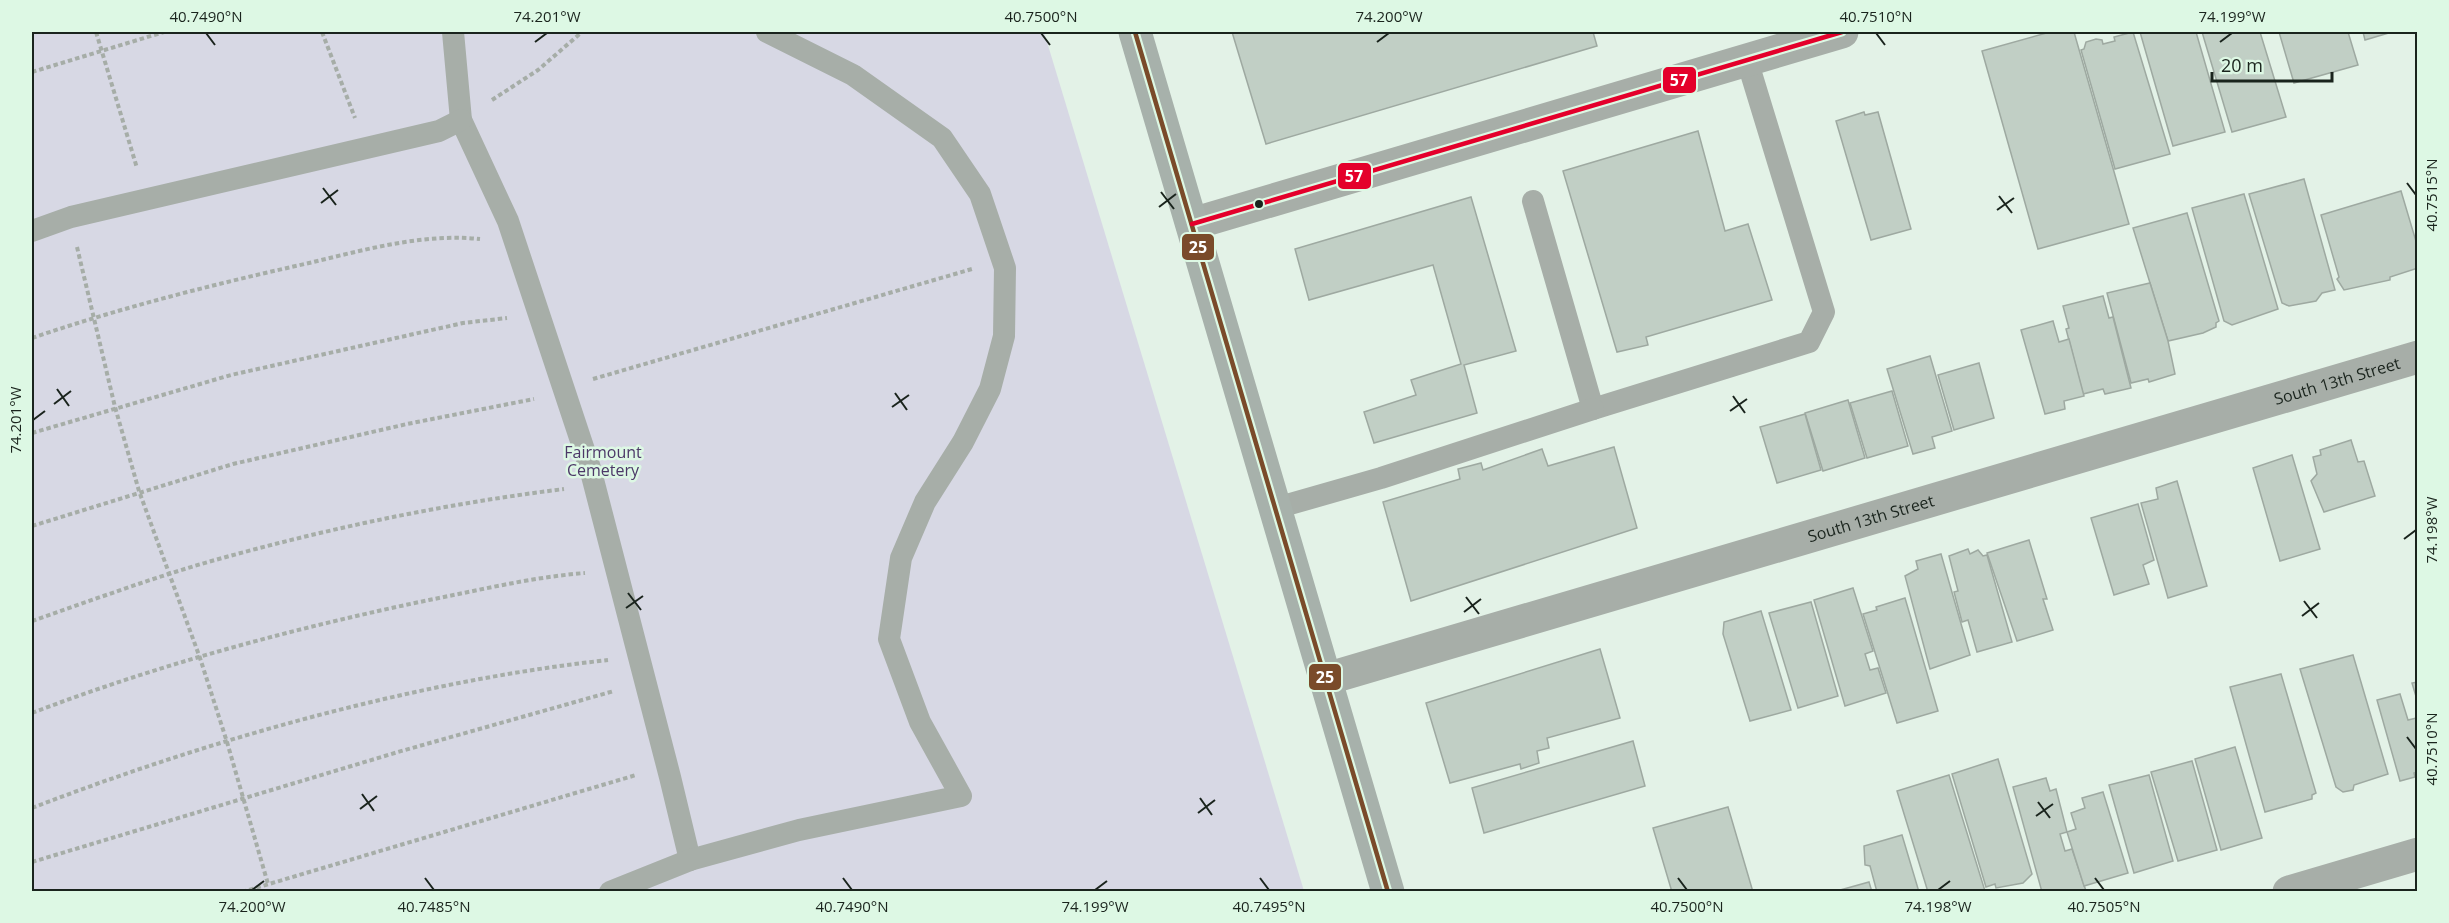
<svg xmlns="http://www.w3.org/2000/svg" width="2449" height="923" font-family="'Open Sans',sans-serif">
  <rect width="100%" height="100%" fill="#e3f2e7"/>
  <!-- green -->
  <polygon fill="#d7d8e4" points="32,32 1044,32 1304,891 32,891"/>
  <!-- building -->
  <g fill="#c1cfc5" stroke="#9ea9a1" stroke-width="1.5">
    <polygon points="1232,32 1593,32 1597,46 1266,144"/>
    <polygon points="2050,32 2074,32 2129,224 2038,249 1982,51"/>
    <polygon points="2133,32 2170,154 2115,169 2081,50 2084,49 2086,42 2096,39 2102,40 2103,44 2115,41 2114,37"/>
    <polygon points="2140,32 2196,32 2225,132 2173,146"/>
    <polygon points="2202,32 2260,32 2286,117 2232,132"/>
    <polygon points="2279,32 2348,32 2358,65 2294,83"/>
    <polygon points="2363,32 2392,32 2365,40"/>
    <polygon points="1864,112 1865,115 1878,112 1911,229 1871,240 1836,121"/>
    <polygon points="1698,131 1725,231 1748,224 1772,300 1646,337 1648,345 1617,352 1563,171"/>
    <polygon points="2304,179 2335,290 2322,293 2316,301 2289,306 2282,303 2249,194"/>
    <polygon points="2401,191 2418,248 2418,268 2390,277 2390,280 2344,290 2337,279 2339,277 2321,215"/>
    <polygon points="2244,194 2278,309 2232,325 2224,321 2192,208"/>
    <polygon points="1471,197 1516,351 1464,365 1477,413 1374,443 1364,412 1416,395 1411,380 1461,364 1433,265 1309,300 1295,249"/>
    <polygon points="2187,213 2219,321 2216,323 2216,327 2203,333 2168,341 2133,228"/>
    <polygon points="2150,283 2168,341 2175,374 2149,382 2148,379 2131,383 2107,293"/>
    <polygon points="2103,296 2109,318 2113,317 2131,388 2105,394 2103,389 2083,394 2066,329 2069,328 2063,306"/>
    <polygon points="2053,321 2059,342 2069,339 2084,396 2064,401 2065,409 2045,414 2021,330"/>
    <polygon points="1930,356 1952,431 1932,437 1935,448 1913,454 1887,369"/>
    <polygon points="1979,363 1994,418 1954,430 1938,375"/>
    <polygon points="1892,391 1908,446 1867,458 1850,403"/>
    <polygon points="1848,400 1865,458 1823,471 1805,413"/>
    <polygon points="1805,414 1821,470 1777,483 1760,427"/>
    <polygon points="2351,440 2358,462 2364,461 2375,496 2324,512 2311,481 2317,474 2313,457 2321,455 2320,450"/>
    <polygon points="1614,447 1637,528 1411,601 1383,502 1460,479 1458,469 1481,463 1483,470 1542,449 1548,466"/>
    <polygon points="2292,455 2320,549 2280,561 2253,468"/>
    <polygon points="2177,481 2207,586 2168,598 2141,503 2158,499 2156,488"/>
    <polygon points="2138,504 2154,560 2143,565 2149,584 2114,595 2091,518"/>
    <polygon points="2029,540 2047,599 2043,599 2053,630 2017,641 1987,553"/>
    <polygon points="1968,549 1970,554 1978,550 1983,556 1987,555 2012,642 1977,652 1968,620 1962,622 1954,592 1958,591 1949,556"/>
    <polygon points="1941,554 1970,655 1930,669 1905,576 1918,569 1916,561"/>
    <polygon points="1853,588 1873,651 1865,654 1870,670 1878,668 1886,693 1845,706 1814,600"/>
    <polygon points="1905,598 1938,711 1897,723 1863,614 1877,610 1876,607"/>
    <polygon points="1811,602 1838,696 1798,708 1769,613"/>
    <polygon points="1761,611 1791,710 1750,721 1723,634 1724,622"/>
    <polygon points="1600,649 1620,718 1547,738 1549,748 1537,751 1539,763 1521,769 1520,764 1450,783 1426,703"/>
    <polygon points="2353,655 2388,774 2354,785 2353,790 2343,792 2336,787 2300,669"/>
    <polygon points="2281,674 2316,793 2312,795 2312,799 2265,812 2230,687"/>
    <polygon points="2418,682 2418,703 2412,683"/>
    <polygon points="2400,694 2408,720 2416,718 2418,721 2418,772 2414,773 2415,777 2400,781 2377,700"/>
    <polygon points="1633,741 1645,786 1484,833 1472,788"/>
    <polygon points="2235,747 2262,838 2221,850 2195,759"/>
    <polygon points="1998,759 2032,874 2023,883 1996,888 1995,884 1986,887 1952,774"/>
    <polygon points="2192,761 2217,850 2178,861 2151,772"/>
    <polygon points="1949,775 1985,891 1928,892 1897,791"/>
    <polygon points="2149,775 2173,861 2134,873 2109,785"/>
    <polygon points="2046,778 2050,791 2056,789 2067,832 2060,834 2065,851 2072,849 2086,891 2042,892 2013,787"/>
    <polygon points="2103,792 2128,873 2084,886 2067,832 2076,829 2071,813 2085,808 2082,798"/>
    <polygon points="1728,807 1753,892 1672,892 1653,828"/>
    <polygon points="1902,835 1919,892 1877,892 1870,866 1865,865 1864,846"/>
    <polygon points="1869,882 1872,892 1833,892"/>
  </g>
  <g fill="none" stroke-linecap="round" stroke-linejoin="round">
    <!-- path -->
    <g stroke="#a6ada7" stroke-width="4" stroke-dasharray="4.5 3" stroke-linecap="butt">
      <polyline points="96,32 137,168"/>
      <polyline points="322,32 355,118"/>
      <polyline points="32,72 164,32"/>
      <polyline points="492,100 538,70 582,32"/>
      <polyline points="77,247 115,407 139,491 200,658 227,742 268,884"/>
      <path d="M 32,338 C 123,307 215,284 309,263 C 364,250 423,233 480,239"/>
      <polyline points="593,379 972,269"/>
      <polyline points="32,433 231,375 463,323 507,318"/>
      <polyline points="32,526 233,464 407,424 534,399"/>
      <path d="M 32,621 C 90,601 149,579 208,562 C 325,529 443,504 564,489"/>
      <path d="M 32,713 C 160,664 295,628 429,600 C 480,590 533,577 585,573"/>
      <path d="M 32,808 C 211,739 417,681 608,660"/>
      <polyline points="32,862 398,752 614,691"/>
      <polyline points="242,892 636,775"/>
    </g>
    <!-- service -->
    <g stroke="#a7aea8" stroke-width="22">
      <polyline points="453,32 461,120 508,221 590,468 670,777 690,860"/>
      <polyline points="1533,201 1593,409 1809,342 1824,312 1747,60"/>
      <polyline points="32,231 71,217 439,131 461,120"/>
      <polyline points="1276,508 1381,478 1593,409"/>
      <polyline points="610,892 690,860 799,830 961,796 920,722 889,639 901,558 925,502 963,442 990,389 1004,336 1005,268 980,194 942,138 853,75 767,32"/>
    </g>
    <!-- minor -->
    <g stroke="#a7aea8" stroke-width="33">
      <polyline points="1192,224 1842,32"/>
      <path id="s1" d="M 1326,679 L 2418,357"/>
    </g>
    <!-- tertiary -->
    <polyline stroke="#a7aea8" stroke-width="33" points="2289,892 2418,854"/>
    <!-- primary -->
    <polyline stroke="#a7b1ab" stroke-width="33" points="1135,32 1388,892"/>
    <!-- bus-1 casing -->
    <g stroke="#ddf8e4" stroke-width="9">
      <polyline id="bus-1" points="1135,32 1388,892"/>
    </g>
    <!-- bus-2 casing -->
    <g stroke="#ddf8e4" stroke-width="9">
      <polyline id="bus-2" points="1192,224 1842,32"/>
    </g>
    <!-- bus-1 -->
    <use href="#bus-1" stroke="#7a4b2a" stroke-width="4.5"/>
    <!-- bus-2 -->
    <use href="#bus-2" stroke="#e4002b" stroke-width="4.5"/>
  </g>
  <!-- ticks -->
  <path fill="none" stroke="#1a241d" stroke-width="2" d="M 206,33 L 215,45M 1041,33 L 1050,45M 1876,33 L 1885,45M 535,42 L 547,33M 1377,42 L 1389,33M 2220,42 L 2232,33M 2407,183 L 2416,195M 323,188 L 336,205M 1161,192 L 1174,209M 1999,196 L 2012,213M 321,203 L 338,190M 1159,207 L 1176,194M 1997,210 L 2014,198M 57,389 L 69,406M 895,393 L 907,410M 1733,396 L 1745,413M 54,404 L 71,391M 892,407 L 909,395M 1730,411 L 1747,399M 33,420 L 45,411M 2404,539 L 2416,530M 628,593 L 641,610M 1466,597 L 1479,614M 2304,601 L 2317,618M 626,608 L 643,596M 1464,612 L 1481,599M 2302,616 L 2319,603M 2407,737 L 2416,749M 362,794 L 374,811M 1200,798 L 1212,815M 2038,802 L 2050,818M 360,809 L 377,796M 1198,813 L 1215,800M 2036,816 L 2053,804M 425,878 L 434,890M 843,878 L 852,890M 1260,878 L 1269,890M 1678,878 L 1687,890M 2095,878 L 2104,890M 252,890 L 264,881M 1095,890 L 1107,881M 1938,890 L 1950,881"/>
  <!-- markers -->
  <circle fill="#1a241d" stroke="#ddf8e4" stroke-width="2" cx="1259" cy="204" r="5"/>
  <g text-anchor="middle" stroke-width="5" stroke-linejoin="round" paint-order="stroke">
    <!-- street labels -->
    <g font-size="16" fill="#1a241d" stroke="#ddf8e4">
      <text dy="6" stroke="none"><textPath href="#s1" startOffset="1054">South 13th Street</textPath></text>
      <text dy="6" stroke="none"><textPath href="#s1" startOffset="568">South 13th Street</textPath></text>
    </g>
    <!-- park labels -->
    <g font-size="16" fill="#4c3868" stroke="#ddf8e4">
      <text x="603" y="458">Fairmount<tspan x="603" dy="18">Cemetery</tspan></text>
    </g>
  </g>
  <g stroke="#ddf8e4" stroke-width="2">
    <rect x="1662" y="66" width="35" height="28" rx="6" fill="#e4002b"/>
    <rect x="1337" y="162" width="35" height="28" rx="6" fill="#e4002b"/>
    <rect x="1181" y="233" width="34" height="28" rx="6" fill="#7a4b2a"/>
    <rect x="1308" y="663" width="34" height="28" rx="6" fill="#7a4b2a"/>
  </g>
  <g font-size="16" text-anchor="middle" font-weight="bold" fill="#fff">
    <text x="1679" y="86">57</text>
    <text x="1354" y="182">57</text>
    <text x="1198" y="253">25</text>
    <text x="1325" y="683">25</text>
  </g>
  <!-- border -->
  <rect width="2449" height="923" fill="none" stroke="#ddf8e4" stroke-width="66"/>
  <!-- scale -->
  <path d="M2212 72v9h120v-9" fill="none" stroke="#1a241d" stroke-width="3"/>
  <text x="2221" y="72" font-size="18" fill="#1a241d" stroke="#ddf8e4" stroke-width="4.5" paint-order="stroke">20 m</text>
  <rect x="33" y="33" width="2383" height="857" fill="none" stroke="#1a241d" stroke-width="2"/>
  <g font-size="15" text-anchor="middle" fill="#1a241d">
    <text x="206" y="22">40.7490°N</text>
    <text x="547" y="22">74.201°W</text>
    <text x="1041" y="22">40.7500°N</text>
    <text x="1389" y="22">74.200°W</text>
    <text x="1876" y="22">40.7510°N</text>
    <text x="2232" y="22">74.199°W</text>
    <text transform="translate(2432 195) rotate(-90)" y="5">40.7515°N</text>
    <text transform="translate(16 420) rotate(-90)" y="5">74.201°W</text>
    <text transform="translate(2432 530) rotate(-90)" y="5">74.198°W</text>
    <text transform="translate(2432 749) rotate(-90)" y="5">40.7510°N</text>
    <text x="252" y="912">74.200°W</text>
    <text x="434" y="912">40.7485°N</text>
    <text x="852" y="912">40.7490°N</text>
    <text x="1095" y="912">74.199°W</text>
    <text x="1269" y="912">40.7495°N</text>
    <text x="1687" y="912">40.7500°N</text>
    <text x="1938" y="912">74.198°W</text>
    <text x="2104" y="912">40.7505°N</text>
  </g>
</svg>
